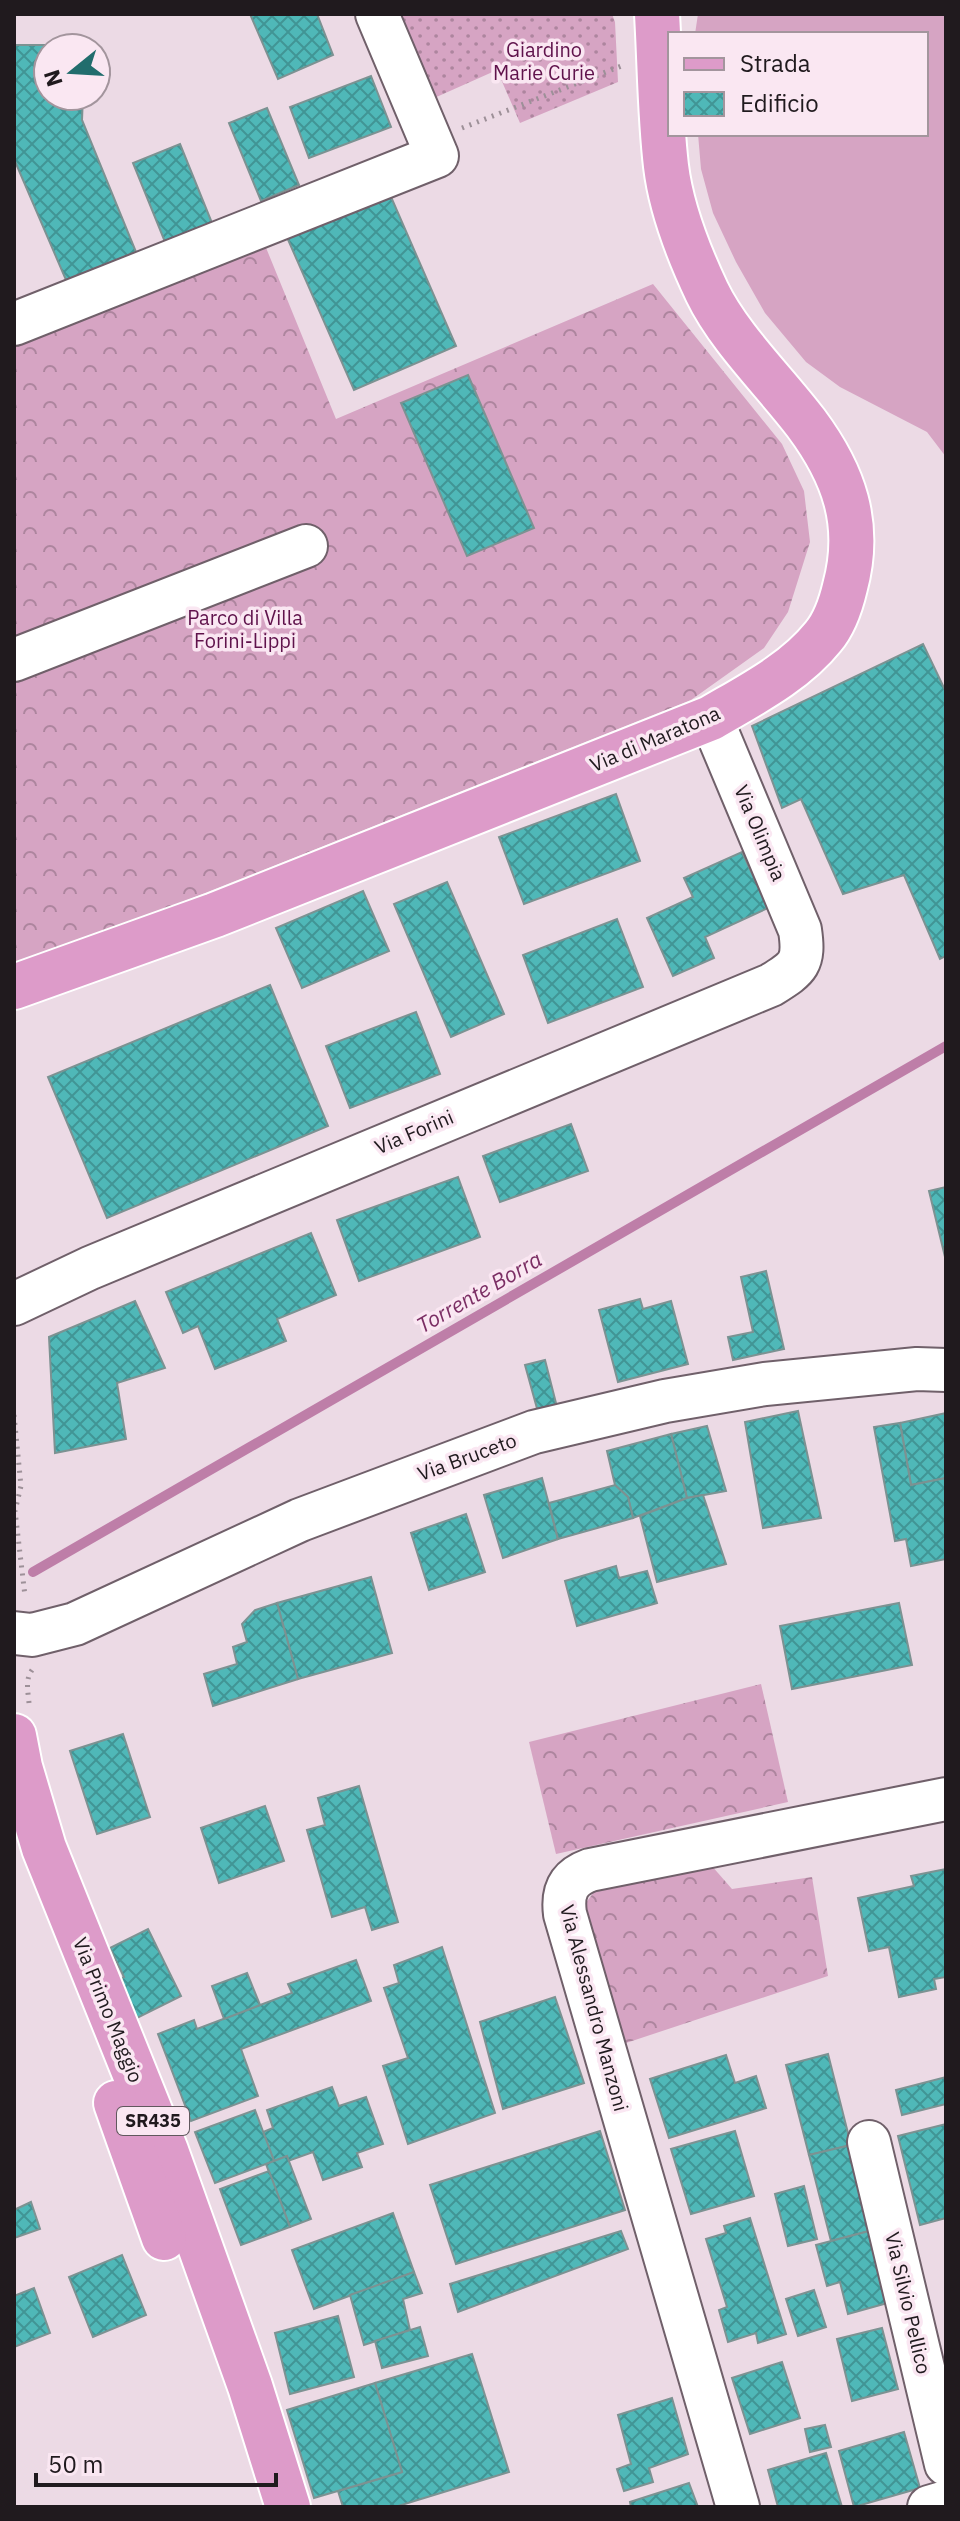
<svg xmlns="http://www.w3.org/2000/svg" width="960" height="2521" font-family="'IBM Plex Sans',sans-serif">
  <defs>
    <pattern id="forest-crowns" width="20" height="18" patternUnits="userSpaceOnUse" patternTransform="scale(2)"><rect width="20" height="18" fill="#d6a4c3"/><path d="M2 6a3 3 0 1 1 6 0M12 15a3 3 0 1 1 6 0" fill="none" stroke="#ad859e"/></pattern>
    <pattern id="garden-dots" width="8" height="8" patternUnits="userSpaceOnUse" patternTransform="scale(2)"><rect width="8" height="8" fill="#d6a4c3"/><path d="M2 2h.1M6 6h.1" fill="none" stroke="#ad859e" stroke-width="1.8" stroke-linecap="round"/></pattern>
    <pattern id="building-cross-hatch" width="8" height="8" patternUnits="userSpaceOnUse" patternTransform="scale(2)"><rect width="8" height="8" fill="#4fb8b8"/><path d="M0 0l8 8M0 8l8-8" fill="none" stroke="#419595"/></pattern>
  </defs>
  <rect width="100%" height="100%" fill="#ecdae5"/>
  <!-- grass -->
  <polygon fill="#d6a4c3" points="698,14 946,14 946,457 927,432 840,387 806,362 765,313 736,262 713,213 701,169 698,134 926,134 926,34 695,34"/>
  <!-- forest -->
  <g fill="url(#forest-crowns)">
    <polygon points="260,233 336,419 653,284 782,444 804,491 810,542 788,612 764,648 691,700 14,969 14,345"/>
    <polygon points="761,1684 788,1802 556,1854 529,1742"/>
    <polygon points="711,1865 732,1889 812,1877 828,1976 620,2045 582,1908 594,1892"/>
  </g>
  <!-- garden -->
  <polygon fill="url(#garden-dots)" points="386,14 612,14 615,22 618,82 520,123 497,70 423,103"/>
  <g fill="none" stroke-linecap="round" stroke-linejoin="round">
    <!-- stream -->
    <polyline stroke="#be7ea8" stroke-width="10" points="33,1572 946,1046"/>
  </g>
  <!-- building -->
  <g fill="url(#building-cross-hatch)" stroke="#7c9292" stroke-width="2">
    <polygon points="250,14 317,14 333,55 278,79"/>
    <polygon points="14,45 86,45 86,48 48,48 48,96 83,96 82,120 136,252 66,280 14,159"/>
    <polygon points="371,76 391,127 309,158 290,107"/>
    <polygon points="267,108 299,185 261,201 229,123"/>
    <polygon points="180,144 212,223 165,242 133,163"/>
    <polygon points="388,190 456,346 354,390 286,235"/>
    <polygon points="468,375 534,528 467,556 401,403"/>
    <polygon points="923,644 946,692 946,956 940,959 904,875 843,894 801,799 782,808 752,726"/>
    <polygon points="616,794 640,861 524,904 499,837"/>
    <polygon points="742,852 768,908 705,937 714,958 673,976 647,918 693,897 684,878"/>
    <polygon points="447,882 504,1014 451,1037 394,904"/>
    <polygon points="363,891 389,951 302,988 276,928"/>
    <polygon points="617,919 643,987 548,1023 523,955"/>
    <polygon points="270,985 328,1126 107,1218 48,1077"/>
    <polygon points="416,1012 440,1074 350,1108 326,1046"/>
    <polygon points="571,1124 588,1171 500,1202 483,1156"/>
    <polygon points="458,1177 480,1237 359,1281 337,1220"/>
    <polygon points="946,1187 946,1261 929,1191"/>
    <polygon points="311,1233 336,1295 277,1319 286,1341 215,1369 198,1326 183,1333 166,1292"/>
    <polygon points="766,1271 784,1349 733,1360 728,1337 753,1332 741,1277"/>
    <polygon points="640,1299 643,1309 671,1301 688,1364 618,1382 599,1310"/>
    <polygon points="135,1301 165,1368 117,1383 126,1439 55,1453 49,1337"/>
    <polygon points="545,1360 557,1407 538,1412 525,1365"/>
    <polygon points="798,1411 821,1518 763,1528 745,1422"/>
    <polygon points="946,1413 946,1478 911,1485 900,1423"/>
    <polygon points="900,1423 911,1485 946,1478 946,1559 911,1566 906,1539 895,1541 874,1427"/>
    <polygon points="707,1426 726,1491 687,1498 671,1434"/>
    <polygon points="671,1434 687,1498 633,1518 628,1497 615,1485 607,1451"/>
    <polygon points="542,1478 558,1539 503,1558 484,1495"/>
    <polygon points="615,1485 628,1497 633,1518 558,1539 549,1503"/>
    <polygon points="703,1495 726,1564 657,1582 640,1516 687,1498"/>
    <polygon points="466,1514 485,1572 429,1590 411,1533"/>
    <polygon points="616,1566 619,1578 647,1571 657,1603 577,1626 565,1581"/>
    <polygon points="371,1577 392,1653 298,1679 277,1603"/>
    <polygon points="277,1603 298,1679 213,1706 204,1674 237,1664 233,1647 247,1642 242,1624 255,1610"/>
    <polygon points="899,1603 912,1665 792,1689 780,1626"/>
    <polygon points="123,1734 150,1817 97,1834 70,1751"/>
    <polygon points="359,1786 398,1922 372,1930 365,1907 332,1917 307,1830 325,1825 318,1798"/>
    <polygon points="265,1806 284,1861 219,1883 201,1828"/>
    <polygon points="946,1869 946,1977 934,1979 936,1989 899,1997 889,1947 869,1951 858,1898 914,1886 911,1876"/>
    <polygon points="148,1929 181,1996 135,2019 116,1981 124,1977 110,1948"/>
    <polygon points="442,1947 495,2113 408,2144 383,2066 408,2058 384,1988 399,1983 394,1965"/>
    <polygon points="356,1960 371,2001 241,2049 258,2096 191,2121 158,2034 194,2020 197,2029 292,1993 288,1984"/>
    <polygon points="247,1973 260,2005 224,2019 212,1986"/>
    <polygon points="555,1997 584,2083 503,2109 480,2022"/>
    <polygon points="828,2054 851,2145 809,2155 786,2065"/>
    <polygon points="726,2055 735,2083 756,2076 766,2108 669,2138 650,2079"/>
    <polygon points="946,2077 946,2104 902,2115 896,2090"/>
    <polygon points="332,2087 339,2106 366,2097 383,2144 357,2153 362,2167 323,2180 313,2152 288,2161 287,2156 274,2161 263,2132 273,2128 267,2110"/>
    <polygon points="255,2110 274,2161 215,2183 195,2132"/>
    <polygon points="946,2124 946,2218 920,2225 898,2136"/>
    <polygon points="600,2131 625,2210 456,2264 430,2185"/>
    <polygon points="735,2131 754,2196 691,2214 671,2149"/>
    <polygon points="851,2145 873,2230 831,2241 809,2155"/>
    <polygon points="287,2156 311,2219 290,2227 266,2164"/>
    <polygon points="269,2171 290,2227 241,2245 220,2189"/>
    <polygon points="804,2186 817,2239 788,2246 775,2194"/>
    <polygon points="31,2202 40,2229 14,2238 14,2210"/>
    <polygon points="393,2213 414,2272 314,2309 292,2250"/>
    <polygon points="750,2218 786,2334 758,2343 756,2333 728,2342 719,2310 727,2307 706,2239 726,2233 724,2226"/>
    <polygon points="873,2230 891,2302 848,2314 840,2282 827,2286 816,2245"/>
    <polygon points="621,2231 628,2249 458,2312 450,2284"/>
    <polygon points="122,2255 146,2315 93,2337 69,2277"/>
    <polygon points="414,2272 422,2293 403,2299 410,2330 364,2345 350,2295"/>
    <polygon points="34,2288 50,2333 14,2347 14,2296"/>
    <polygon points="814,2290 826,2327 798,2336 786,2299"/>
    <polygon points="338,2316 354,2377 290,2394 275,2333"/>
    <polygon points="420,2327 428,2356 382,2368 375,2341"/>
    <polygon points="882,2328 898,2389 852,2401 837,2339"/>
    <polygon points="472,2354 509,2472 395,2507 343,2507 338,2491 402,2472 375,2383"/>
    <polygon points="782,2362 800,2418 750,2434 732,2378"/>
    <polygon points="375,2383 402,2472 314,2498 287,2410"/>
    <polygon points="672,2398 688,2454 649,2468 653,2482 624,2491 617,2469 631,2464 618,2415"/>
    <polygon points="825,2425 831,2447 810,2452 805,2429"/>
    <polygon points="904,2432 920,2488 854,2507 839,2451"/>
    <polygon points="826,2453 842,2507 778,2507 768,2470"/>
    <polygon points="689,2483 698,2507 631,2507 630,2502"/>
  </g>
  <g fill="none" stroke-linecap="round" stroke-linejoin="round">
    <!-- minor casing -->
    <g stroke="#70606a" stroke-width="46">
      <g id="minor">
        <polyline points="14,324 437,156 377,14"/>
        <polyline points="14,660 306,546"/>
        <path d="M 14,1304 L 90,1268 L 771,985 C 798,968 805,964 800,930 L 711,718"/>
        <polyline points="14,1633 32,1635 75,1624 300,1520 534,1432 665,1401 765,1384 917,1369 946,1370"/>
        <polyline points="869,2142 946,2464"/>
        <path d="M 738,2507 L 565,1914 C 562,1891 568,1878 590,1870 L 946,1799"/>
        <polyline points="929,2507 946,2502"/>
      </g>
    </g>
    <!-- major casing -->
    <g stroke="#fff" stroke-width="48">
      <g id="major">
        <path d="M 14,987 L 215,915 L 711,718 C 750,695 794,673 823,637 C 835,623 841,604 845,587 C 862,524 844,474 806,423 C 775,382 729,338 707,292 C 689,254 671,208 666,166 C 660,115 660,64 657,14"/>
        <polyline points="14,1736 20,1767 44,1848 166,2151 250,2386 288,2507"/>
        <polyline points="116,2103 164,2238"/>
      </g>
    </g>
    <!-- path -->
    <g stroke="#9d9098" stroke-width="5" stroke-dasharray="2 6" stroke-linecap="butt">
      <polyline points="462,128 624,65"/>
      <polyline points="14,1415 21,1486 15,1511 25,1596"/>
      <path d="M 29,1703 C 28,1691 25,1680 32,1670"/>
    </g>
    <!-- minor -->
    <use href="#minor" stroke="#fff" stroke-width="42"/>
    <!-- major -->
    <use href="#major" stroke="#dd9bc9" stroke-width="44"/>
  </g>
  <g text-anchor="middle" stroke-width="7" stroke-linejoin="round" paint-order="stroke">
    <!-- shield labels -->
    <rect fill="#fae7f2" stroke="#61585e" stroke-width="2" x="117" y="2107" width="72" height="28" rx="6"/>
    <g font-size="18" font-weight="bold" fill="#201a1e">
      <text x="153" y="2127">SR435</text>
    </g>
    <!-- park labels -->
    <g font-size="20" fill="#5f124b" stroke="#fae7f2">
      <text x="544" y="57">Giardino<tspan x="544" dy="23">Marie Curie</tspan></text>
      <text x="245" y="625">Parco di Villa<tspan x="245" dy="23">Forini-Lippi</tspan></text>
    </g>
    <!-- street labels -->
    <g font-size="20" fill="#201a1e" stroke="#fae7f2">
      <text transform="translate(655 739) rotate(-23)" y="7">Via di Maratona</text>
      <text transform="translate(760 833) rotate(67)" y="7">Via Olimpia</text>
      <text transform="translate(414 1132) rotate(-23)" y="7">Via Forini</text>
      <text transform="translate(467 1457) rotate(-20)" y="7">Via Bruceto</text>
      <text transform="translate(594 2008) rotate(75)" y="7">Via Alessandro Manzoni</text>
      <text transform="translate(108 2010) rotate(68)" y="7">Via Primo Maggio</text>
      <text transform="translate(908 2303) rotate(77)" y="7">Via Silvio Pellico</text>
    </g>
    <!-- water labels -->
    <g font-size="22" font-style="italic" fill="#7b2e64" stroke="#fae7f2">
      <text transform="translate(479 1292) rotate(-30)" y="8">Torrente Borra</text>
    </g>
  </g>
  <!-- border -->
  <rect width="960" height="2521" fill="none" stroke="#201a1e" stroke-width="32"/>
  <!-- legend -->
  <rect x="668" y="32" width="260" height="104" fill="#fae7f2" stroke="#a3959d" stroke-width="2"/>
  <rect x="684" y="58" width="40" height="12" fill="#dd9bc9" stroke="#a3959d" stroke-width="2"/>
  <text x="740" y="72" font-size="24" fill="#201a1e">Strada</text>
  <rect x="684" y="92" width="40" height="24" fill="url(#building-cross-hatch)" stroke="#a3959d" stroke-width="2"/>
  <text x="740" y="112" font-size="24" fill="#201a1e">Edificio</text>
  <!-- north arrow -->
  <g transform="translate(72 72) rotate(252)"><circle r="38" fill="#fae7f2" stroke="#a3959d" stroke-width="2"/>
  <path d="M0-6L14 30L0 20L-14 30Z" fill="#216d6d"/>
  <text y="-12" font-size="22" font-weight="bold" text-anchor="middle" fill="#201a1e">N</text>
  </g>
  <!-- scale -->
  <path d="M36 2473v12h240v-12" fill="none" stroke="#201a1e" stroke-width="4"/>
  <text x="48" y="2473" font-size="24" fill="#201a1e" stroke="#fae7f2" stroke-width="6" paint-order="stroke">50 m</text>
</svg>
